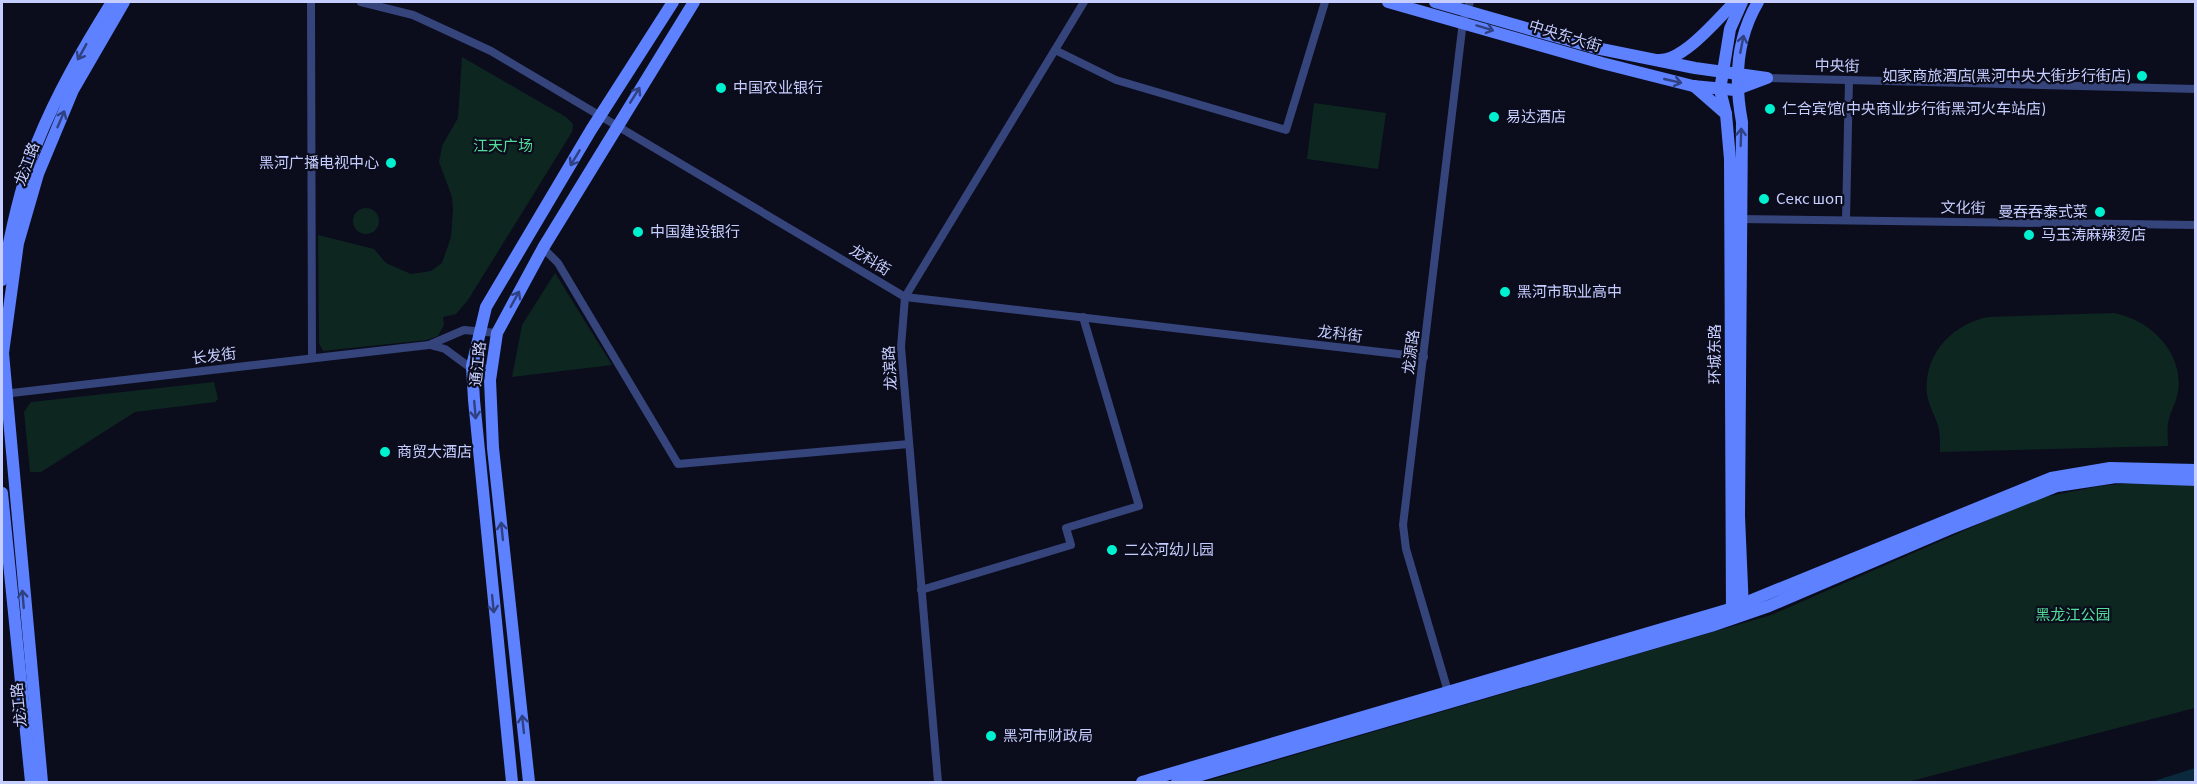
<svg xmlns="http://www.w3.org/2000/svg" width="2197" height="784" font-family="Barlow,'Noto Sans SC',sans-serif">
  <rect width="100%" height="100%" fill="#0b0c1c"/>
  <!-- green -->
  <g fill="#0e2620">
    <polygon points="462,57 566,117 573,124 572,132 468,300 456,314 443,317 444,325 438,336 427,340 323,351 319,343 318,235 374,249 386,263 411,274 431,271 442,263 451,237 453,209 452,197 439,162 442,146 458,118"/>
    <polygon points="1314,103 1386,113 1378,169 1307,159"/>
    <circle cx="366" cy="221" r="13"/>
    <polygon points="555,273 612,365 512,377 522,325"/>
    <path d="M 2114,313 C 2150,320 2184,352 2178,392 C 2176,403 2170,412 2168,423 C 2167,430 2168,439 2168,446 L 1940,452 C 1940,445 1940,436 1939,429 C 1936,417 1929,407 1927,394 C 1923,355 1952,324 1988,317 Z"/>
    <polygon points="214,382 218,399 215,402 135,412 41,472 30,472 24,412 31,402"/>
    <polygon points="2142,482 2195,486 2195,708 1907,782 1203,782 1771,615 2039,498 2100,486"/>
  </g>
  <!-- water -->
  <polygon fill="#0a293c" points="2195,768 2195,782 2151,782"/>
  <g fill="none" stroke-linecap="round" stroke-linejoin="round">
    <!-- street -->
    <g stroke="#36447c" stroke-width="8">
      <polyline points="311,2 312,358"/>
      <polyline points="361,2 413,15 491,51 905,297 1424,357"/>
      <polyline points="1055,50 1116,80 1286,130 1325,2"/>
      <polyline points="1767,78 2196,89"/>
      <polyline points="1737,219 2196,225"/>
      <polyline points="1846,219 1849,80"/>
      <polyline points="543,248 558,263 678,464 909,444"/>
      <polyline points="430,345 445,349 468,366 490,369"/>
      <polyline points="3,394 429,345 464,330 497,333"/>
      <polyline points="921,590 1071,545 1066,528 1139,506 1083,317"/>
      <polyline points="1449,695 1406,549 1403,525 1463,21 1470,2"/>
      <polyline points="938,782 901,347 905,297 1084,2"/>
    </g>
    <!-- secondary -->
    <g stroke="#5d81ff" stroke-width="12">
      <polyline points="1388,2 1602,63 1693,86 1735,90 1767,78 1695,68 1596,48 1435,2"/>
      <path d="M 1659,60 C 1685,60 1717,19 1735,2"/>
      <polyline points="1694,86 1726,114"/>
      <path d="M 2,280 C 10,234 20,187 37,143 C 57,93 84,47 112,2"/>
      <polyline points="2,493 31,782"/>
      <path d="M 1743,610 L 1739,516 L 1742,122 C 1734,80 1736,39 1758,2"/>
      <polyline points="1732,617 1730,159 1726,114 1720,90 1730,29 1742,2"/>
      <polyline points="42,782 3,353 18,243 38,174 73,90 124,2"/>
      <polyline points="512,782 474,400 472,366 486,307 591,130 673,2"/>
      <polyline points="529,782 493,448 490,380 497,333 543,248 694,2"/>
      <polyline points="1142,782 1730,609 2051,478 2110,468 2196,470"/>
      <polyline points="1177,782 1711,626 1769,606 1949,529 2057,486 2116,477 2196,480"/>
    </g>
  </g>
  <!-- one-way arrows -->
  <defs><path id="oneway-shaft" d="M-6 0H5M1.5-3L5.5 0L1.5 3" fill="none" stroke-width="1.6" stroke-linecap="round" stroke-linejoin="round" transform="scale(1.5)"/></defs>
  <g stroke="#304182">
    <use href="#oneway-shaft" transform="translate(1485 28) rotate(17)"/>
    <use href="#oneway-shaft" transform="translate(1742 44) rotate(-79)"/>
    <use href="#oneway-shaft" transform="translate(82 52) rotate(119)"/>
    <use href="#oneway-shaft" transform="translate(1673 81) rotate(13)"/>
    <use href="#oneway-shaft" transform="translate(635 95) rotate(-58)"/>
    <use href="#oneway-shaft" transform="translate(61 119) rotate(-67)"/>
    <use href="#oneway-shaft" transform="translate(1741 137) rotate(-88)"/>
    <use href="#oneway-shaft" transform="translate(575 158) rotate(121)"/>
    <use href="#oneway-shaft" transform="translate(515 299) rotate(-61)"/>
    <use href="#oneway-shaft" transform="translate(475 410) rotate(85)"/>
    <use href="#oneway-shaft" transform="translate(502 531) rotate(-96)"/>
    <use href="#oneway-shaft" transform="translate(23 599) rotate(-95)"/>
    <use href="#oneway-shaft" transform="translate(493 604) rotate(84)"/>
    <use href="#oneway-shaft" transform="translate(523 724) rotate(-96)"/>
  </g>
  <!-- markers -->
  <g fill="#00f1cf" stroke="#0b0c1c" stroke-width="2">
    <circle cx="2142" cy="76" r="6"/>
    <circle cx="721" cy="88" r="6"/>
    <circle cx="1770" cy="109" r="6"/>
    <circle cx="1494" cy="117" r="6"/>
    <circle cx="391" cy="163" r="6"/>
    <circle cx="1764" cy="199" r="6"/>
    <circle cx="2100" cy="212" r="6"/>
    <circle cx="638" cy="232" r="6"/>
    <circle cx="2029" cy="235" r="6"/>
    <circle cx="1505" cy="292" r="6"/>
    <circle cx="385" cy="452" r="6"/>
    <circle cx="1112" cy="550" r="6"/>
    <circle cx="991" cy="736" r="6"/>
  </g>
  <g text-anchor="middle" stroke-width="4.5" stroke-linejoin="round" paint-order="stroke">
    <!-- street labels -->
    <g font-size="15" fill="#c6ceff" stroke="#0b0c1c">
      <text transform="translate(1565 36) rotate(17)" y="5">中央东大街</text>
      <text transform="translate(1837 66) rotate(1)" y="5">中央街</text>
      <text transform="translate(27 164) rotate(-70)" y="5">龙江路</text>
      <text transform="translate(1963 208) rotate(1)" y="5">文化街</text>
      <text transform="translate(870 260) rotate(31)" y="5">龙科街</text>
      <text transform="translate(1340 334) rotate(7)" y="5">龙科街</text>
      <text transform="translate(1411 352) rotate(-83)" y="5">龙源路</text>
      <text transform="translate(1715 354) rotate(-90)" y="5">环城东路</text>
      <text transform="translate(214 356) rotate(-7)" y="5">长发街</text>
      <text transform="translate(478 364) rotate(-84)" y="5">通江路</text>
      <text transform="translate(890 368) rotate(-93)" y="5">龙滨路</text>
      <text transform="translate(19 705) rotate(-96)" y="5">龙江路</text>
    </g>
    <!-- poi labels -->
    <g font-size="15" fill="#c6ceff" stroke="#0b0c1c" text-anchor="start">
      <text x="2130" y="81" text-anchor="end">如家商旅酒店(黑河中央大街步行街店)</text>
      <text x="733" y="93">中国农业银行</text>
      <text x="1782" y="114">仁合宾馆(中央商业步行街黑河火车站店)</text>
      <text x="1506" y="122">易达酒店</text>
      <text x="379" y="168" text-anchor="end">黑河广播电视中心</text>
      <text x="1776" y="204">Секс шоп</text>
      <text x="2088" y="217" text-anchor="end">曼吞吞泰式菜</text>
      <text x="650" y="237">中国建设银行</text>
      <text x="2041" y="240">马玉涛麻辣烫店</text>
      <text x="1517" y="297">黑河市职业高中</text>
      <text x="397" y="457">商贸大酒店</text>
      <text x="1124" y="555">二公河幼儿园</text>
      <text x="1003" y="741">黑河市财政局</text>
    </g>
    <!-- park labels -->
    <g font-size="15" fill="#53de9a" stroke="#0b0c1c">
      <text x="503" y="151">江天广场</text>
      <text x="2073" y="620">黑龙江公园</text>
    </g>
  </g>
  <!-- border -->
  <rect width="2197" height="784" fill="none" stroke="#c6ceff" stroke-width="6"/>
</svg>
